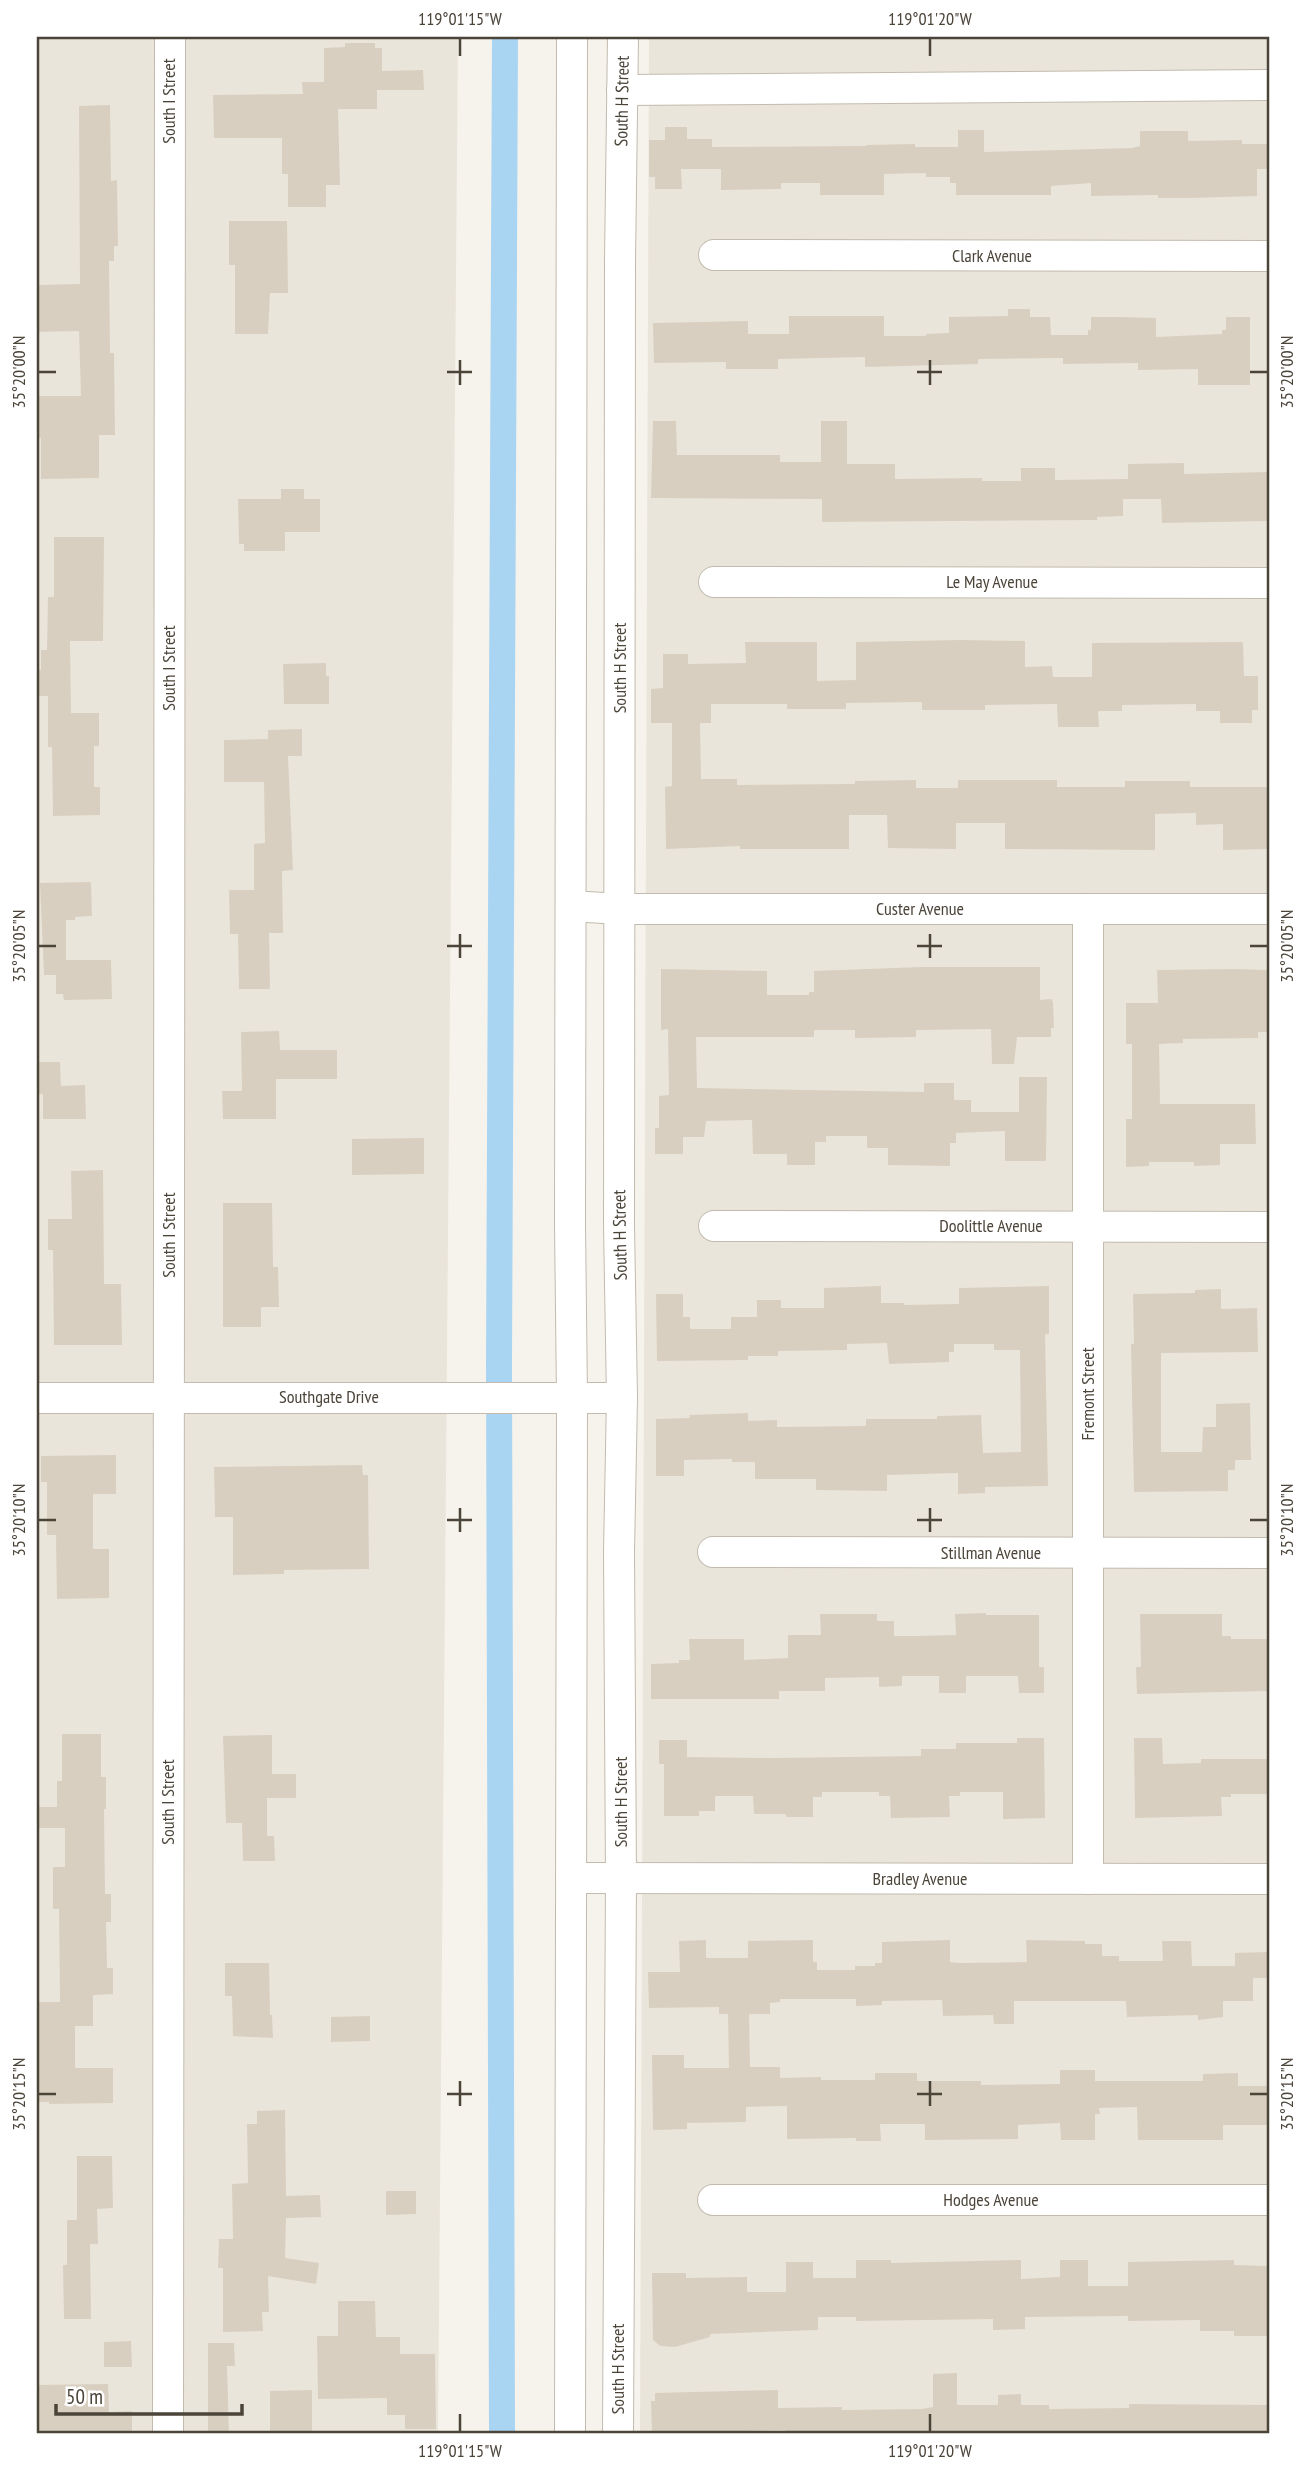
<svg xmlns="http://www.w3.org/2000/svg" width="1306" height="2470" font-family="'PT Sans Narrow',sans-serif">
  <rect width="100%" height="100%" fill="#f6f3ec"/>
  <!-- residential -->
  <g fill="#eae5da">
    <polygon points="37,37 458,37 438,2433 37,2433"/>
    <polygon points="649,37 1269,37 1269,2433 640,2433"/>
  </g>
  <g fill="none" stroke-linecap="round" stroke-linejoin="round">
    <!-- canal -->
    <polyline stroke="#a9d4f2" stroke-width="26" points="502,2433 499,1364 505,37"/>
  </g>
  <!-- building -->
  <g fill="#d8cfc1">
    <polygon points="345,43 375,43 375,48 382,48 382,71 423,70 424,90 377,90 377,109 338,109 340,185 326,185 326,207 288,207 288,174 282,174 282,138 214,138 213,95 303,94 302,82 324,82 324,48 345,47"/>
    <polygon points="110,105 111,181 117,180 118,246 114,246 114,261 109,261 110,353 114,353 115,435 99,435 99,478 41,479 41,438 37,438 37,396 81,396 79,331 37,332 37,285 80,284 79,106"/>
    <polygon points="665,127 687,127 687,139 712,139 712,147 866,146 866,145 915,144 915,147 958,147 958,130 984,130 984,152 1132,148 1140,146 1140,131 1188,131 1188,141 1242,140 1242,144 1269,144 1269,169 1257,169 1257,196 1189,198 1158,198 1158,195 1091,196 1091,183 1051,186 1051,195 956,195 956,183 950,183 950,177 926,177 926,173 884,174 884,195 820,195 820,183 781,183 781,189 721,190 721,169 681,169 682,189 655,189 655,177 649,177 649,140 665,140"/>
    <polygon points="229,221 287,221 288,293 270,293 268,334 235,334 235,265 229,265"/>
    <polygon points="1008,309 1030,309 1030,317 1050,317 1051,335 1088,335 1088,330 1091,330 1091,317 1121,317 1156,318 1156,337 1222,334 1222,330 1226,330 1226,317 1250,317 1250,385 1198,385 1198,369 1138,370 1138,363 1063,364 1063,358 978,359 978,364 865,367 865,357 778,359 778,369 726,369 726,362 654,363 653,323 748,321 748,334 789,334 789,316 884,316 884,336 926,336 926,334 949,333 949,317 1008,316"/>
    <polygon points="653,421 676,421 677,455 780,455 780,462 821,462 821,421 847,421 847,464 895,464 895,479 982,478 982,481 1021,481 1021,468 1055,468 1055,480 1128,479 1128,464 1184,463 1184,474 1269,472 1269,521 1162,523 1161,499 1123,499 1123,516 1097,517 1097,520 822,522 822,499 651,498"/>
    <polygon points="281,489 304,489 304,499 320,499 320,532 285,532 285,551 244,551 244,544 239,544 238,499 281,499"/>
    <polygon points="54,537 104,537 103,641 70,641 71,713 99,713 99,746 94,746 94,787 100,787 100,815 53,816 52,747 48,747 48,696 37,696 37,670 41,670 41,650 47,650 48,597 54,597"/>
    <polygon points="961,640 1025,641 1025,667 1052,666 1053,677 1092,677 1092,643 1243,642 1244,676 1258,676 1258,710 1252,710 1252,723 1220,723 1220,711 1196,711 1196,704 1122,705 1122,711 1098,711 1099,727 1058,727 1057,704 985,705 985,710 922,710 922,702 846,703 846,709 787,709 787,704 711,704 711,723 700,723 701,779 737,779 737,785 855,784 855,781 916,780 916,788 958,788 958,780 1057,780 1057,787 1125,787 1125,781 1190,781 1190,787 1269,787 1269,849 1223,850 1223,824 1196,825 1196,813 1155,814 1155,850 1005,849 1005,823 956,823 956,849 888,848 887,815 849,815 849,849 740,849 740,846 666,849 665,787 672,786 672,723 651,723 651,689 663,688 663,654 688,654 688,664 746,663 745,642 817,642 817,681 856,680 856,642"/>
    <polygon points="326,663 326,676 329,676 329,704 284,704 283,664"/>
    <polygon points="302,729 302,756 288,756 293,870 282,871 283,933 269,933 270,989 239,989 238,934 230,934 229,890 254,890 254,844 265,843 264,782 224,782 224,740 268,739 268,730"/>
    <polygon points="91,882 92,916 75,917 75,920 66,920 66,960 111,960 112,999 64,1000 63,994 56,994 56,975 44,975 40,883"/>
    <polygon points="921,967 1040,967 1040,1000 1051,999 1053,1002 1054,1028 1051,1028 1051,1037 1017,1037 1014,1064 992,1064 991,1029 916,1030 916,1037 855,1038 855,1030 814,1030 814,1037 696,1037 697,1088 924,1092 924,1083 954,1083 954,1100 971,1100 971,1112 1019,1112 1019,1077 1047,1077 1046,1161 1005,1161 1005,1131 956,1133 956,1143 950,1143 950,1166 888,1165 888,1148 867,1148 867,1136 826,1136 826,1142 815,1142 815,1165 787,1165 787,1154 753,1154 752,1120 706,1121 704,1137 683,1137 683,1154 655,1154 655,1128 659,1128 659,1096 669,1095 668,1029 661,1030 661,969 767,971 767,995 809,995 809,992 814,992 814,971"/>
    <polygon points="1234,969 1269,970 1269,1032 1258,1032 1258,1038 1183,1039 1183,1043 1159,1044 1160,1104 1255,1104 1256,1144 1220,1144 1220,1165 1194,1166 1194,1162 1149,1162 1149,1166 1126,1167 1126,1119 1132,1119 1132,1044 1126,1044 1126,1003 1158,1003 1157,970"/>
    <polygon points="279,1031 280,1050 337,1050 337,1079 276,1079 276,1119 223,1119 222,1091 242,1091 241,1032"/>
    <polygon points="37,1062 60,1062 61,1086 85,1085 86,1119 43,1119 43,1094 37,1094"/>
    <polygon points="424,1138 424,1174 352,1175 352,1139"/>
    <polygon points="103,1170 104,1284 121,1284 122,1345 54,1345 53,1250 48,1250 48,1219 72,1219 71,1171"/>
    <polygon points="223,1203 272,1203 273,1267 278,1267 279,1307 261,1307 261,1327 223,1327"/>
    <polygon points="881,1286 881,1303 904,1303 904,1305 959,1304 959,1288 1049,1286 1049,1334 1045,1334 1048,1486 985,1487 985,1493 958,1494 958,1473 887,1475 887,1491 816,1490 816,1479 755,1479 755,1462 732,1462 732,1459 684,1460 684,1476 656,1476 656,1419 690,1418 689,1415 748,1413 748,1421 777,1420 777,1427 866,1426 866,1419 937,1419 937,1416 981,1415 983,1453 1021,1452 1020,1350 994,1350 994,1344 954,1344 954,1352 949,1352 949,1362 889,1364 887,1343 847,1344 847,1350 778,1351 778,1356 748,1356 748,1360 657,1361 656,1294 683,1294 683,1317 690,1317 690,1329 731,1329 731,1317 757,1317 757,1300 781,1300 781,1308 824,1308 824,1288"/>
    <polygon points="1221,1289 1221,1309 1257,1308 1258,1352 1161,1353 1161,1452 1202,1452 1203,1427 1216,1427 1216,1404 1250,1403 1251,1460 1235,1460 1235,1470 1228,1470 1228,1491 1134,1492 1131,1344 1134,1344 1133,1294 1195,1293 1195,1290"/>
    <polygon points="116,1455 116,1494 93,1494 93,1549 109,1549 109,1598 57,1599 56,1535 47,1535 47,1482 41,1482 41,1456"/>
    <polygon points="362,1465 363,1475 368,1475 369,1569 284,1570 284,1574 233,1575 233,1517 215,1517 214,1467"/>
    <polygon points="986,1613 986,1615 1039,1615 1039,1667 1044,1667 1044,1693 1019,1693 1018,1676 966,1676 966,1693 939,1693 939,1676 902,1676 902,1686 879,1687 879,1677 825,1678 825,1691 779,1691 779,1699 651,1699 651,1664 679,1663 679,1660 690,1660 689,1639 744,1639 744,1660 788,1658 788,1635 821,1635 820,1614 877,1614 877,1621 894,1621 894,1636 917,1636 956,1635 955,1614"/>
    <polygon points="1140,1614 1222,1614 1222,1636 1231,1636 1231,1639 1269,1639 1269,1691 1137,1694 1136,1667 1141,1667"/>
    <polygon points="62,1734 101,1734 101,1777 106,1777 106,1809 104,1809 105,1894 111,1894 111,1922 106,1922 107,1968 113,1968 113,1994 93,1995 93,2026 75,2026 75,2068 113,2068 113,2103 49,2104 49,2102 38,2102 37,2002 60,2002 59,1909 53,1909 53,1867 65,1867 65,1828 37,1828 37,1807 57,1807 57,1781 62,1781"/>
    <polygon points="272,1735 272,1774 296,1774 296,1798 267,1798 267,1836 274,1836 275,1861 243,1861 242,1823 226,1823 223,1736"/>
    <polygon points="1017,1738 1044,1738 1045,1818 1003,1819 1003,1792 960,1792 960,1796 949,1796 950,1817 891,1818 890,1796 879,1796 879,1792 822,1792 822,1797 813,1797 813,1817 786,1817 786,1814 754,1814 753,1796 715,1796 715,1811 699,1811 699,1816 664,1816 664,1764 659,1764 659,1740 687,1740 687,1757 775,1758 921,1756 921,1749 956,1749 956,1743 1017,1743"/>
    <polygon points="1134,1738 1162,1738 1163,1764 1201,1763 1201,1759 1269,1759 1269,1794 1231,1794 1231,1797 1221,1797 1222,1816 1135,1818"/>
    <polygon points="706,1940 706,1958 748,1958 748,1941 813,1940 813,1962 817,1962 817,1970 855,1970 855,1966 875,1966 875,1963 882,1963 882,1942 950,1940 950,1962 961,1963 1027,1962 1026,1940 1085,1941 1085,1944 1102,1944 1102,1956 1119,1956 1119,1961 1163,1961 1162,1941 1191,1941 1192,1966 1235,1966 1235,1953 1269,1952 1269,1978 1253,1978 1253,2001 1223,2001 1223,2017 1198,2020 1198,2015 1127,2017 1126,2001 1014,2001 1014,2024 994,2024 993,2015 943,2016 942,2000 882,2001 882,2005 856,2006 856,1999 780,1999 780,2002 770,2003 770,2014 749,2014 750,2067 780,2067 780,2078 821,2077 821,2080 875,2080 875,2073 917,2073 917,2081 981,2081 981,2085 1060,2084 1060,2070 1095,2070 1095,2081 1203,2081 1203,2074 1238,2073 1238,2086 1269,2086 1269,2125 1223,2125 1223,2140 1138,2140 1137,2107 1099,2108 1100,2114 1095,2114 1095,2140 1061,2140 1060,2123 1018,2125 1018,2139 925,2140 925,2124 880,2124 881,2141 856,2141 856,2138 787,2139 787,2106 746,2107 746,2122 687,2123 687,2129 653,2130 652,2055 684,2055 684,2068 729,2068 728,2014 719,2014 719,2007 649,2008 648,1972 680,1972 679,1941"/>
    <polygon points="225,1963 269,1963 270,2015 272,2015 273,2038 233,2036 232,1996 225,1996"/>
    <polygon points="370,2016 370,2041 331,2042 331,2017"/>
    <polygon points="285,2110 286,2196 320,2195 321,2217 286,2218 285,2258 319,2263 316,2284 268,2276 269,2312 262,2312 263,2331 223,2332 223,2268 218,2268 219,2239 233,2239 232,2184 248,2183 247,2124 257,2124 257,2111"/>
    <polygon points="77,2156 112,2156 113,2208 97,2209 98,2244 90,2244 91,2319 64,2319 63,2265 67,2265 67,2220 77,2220"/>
    <polygon points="386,2191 416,2191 416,2214 386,2215"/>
    <polygon points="856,2260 891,2260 891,2263 1021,2260 1021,2279 1060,2277 1060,2260 1088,2260 1088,2286 1128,2286 1128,2262 1234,2260 1234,2265 1269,2266 1269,2336 1234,2336 1234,2331 1200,2331 1200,2320 1128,2321 1128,2316 1025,2317 1025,2329 993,2330 993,2319 856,2321 856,2317 818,2317 818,2330 710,2334 710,2337 675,2347 660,2346 653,2340 652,2273 686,2273 686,2278 747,2277 747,2292 786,2292 786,2262 813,2262 813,2278 856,2278"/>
    <polygon points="338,2301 375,2301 376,2337 400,2337 400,2354 435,2354 436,2429 405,2429 405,2415 387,2415 387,2398 318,2399 317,2336 338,2336"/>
    <polygon points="131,2341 132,2367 104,2367 104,2342"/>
    <polygon points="208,2343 234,2343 235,2366 227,2366 229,2433 208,2433"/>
    <polygon points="957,2373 957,2405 998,2405 998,2395 1021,2394 1021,2405 1049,2405 1049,2409 1129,2408 1129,2404 1269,2405 1269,2433 785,2433 785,2430 746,2431 746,2433 652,2433 651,2401 655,2401 655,2393 778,2390 778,2408 842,2407 842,2410 922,2409 933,2407 933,2374"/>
    <polygon points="108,2384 109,2412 132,2411 132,2433 37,2433 37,2385"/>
    <polygon points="312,2390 312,2433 270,2433 270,2391"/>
  </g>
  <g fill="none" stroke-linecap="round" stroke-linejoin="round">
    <!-- minor casing -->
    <g stroke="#c2bbae" stroke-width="32">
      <g id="minor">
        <polyline points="622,90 1269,85"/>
        <polyline points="714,255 1269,256"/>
        <polyline points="714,582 1269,583"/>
        <polyline points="571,906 620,909 1269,909"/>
        <polyline points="714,1226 1269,1227"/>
        <polyline points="37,1398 622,1398"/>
        <polyline points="713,1552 1269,1553"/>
        <polyline points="571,1878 1269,1879"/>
        <polyline points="1088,1879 1088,909"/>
        <polyline points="713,2200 1269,2200"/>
        <polyline points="168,2433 170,37"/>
        <polyline points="570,2433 572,1398 570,1224 572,37"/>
        <polyline points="618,2433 621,1879 619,1552 622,1398 619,1226 620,261 623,37"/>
      </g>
    </g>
    <!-- minor -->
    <use href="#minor" stroke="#fff" stroke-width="30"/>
  </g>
  <!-- ticks -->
  <path fill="none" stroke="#4b4439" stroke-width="2.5" d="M 460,38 L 460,56M 930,38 L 930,56M 460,360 L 460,385M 930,360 L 930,385M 38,372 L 56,372M 447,372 L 472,372M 917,372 L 942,372M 1250,372 L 1268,372M 460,934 L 460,958M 930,934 L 930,958M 38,946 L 56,946M 447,946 L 472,946M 917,946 L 942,946M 1250,946 L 1268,946M 460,1508 L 460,1532M 930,1508 L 930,1532M 38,1520 L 56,1520M 447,1520 L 472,1520M 917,1520 L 942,1520M 1250,1520 L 1268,1520M 460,2081 L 460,2106M 930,2081 L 930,2106M 38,2094 L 56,2094M 447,2094 L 472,2094M 917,2094 L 942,2094M 1250,2094 L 1268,2094M 460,2414 L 460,2432M 930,2414 L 930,2432"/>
  <g text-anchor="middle" stroke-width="6" stroke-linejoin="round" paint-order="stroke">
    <!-- street labels -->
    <g font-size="18" fill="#4b4439" stroke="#fff">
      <text transform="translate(169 101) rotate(-90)" y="6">South I Street</text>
      <text transform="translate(622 101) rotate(-89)" y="6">South H Street</text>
      <text x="992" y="262">Clark Avenue</text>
      <text x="992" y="588">Le May Avenue</text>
      <text transform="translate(169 668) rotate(-90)" y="6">South I Street</text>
      <text transform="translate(620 668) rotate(-90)" y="6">South H Street</text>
      <text x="920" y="915">Custer Avenue</text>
      <text x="991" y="1232">Doolittle Avenue</text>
      <text transform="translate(169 1235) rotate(-90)" y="6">South I Street</text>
      <text transform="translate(620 1235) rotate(-91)" y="6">South H Street</text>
      <text transform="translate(1088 1394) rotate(-90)" y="6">Fremont Street</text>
      <text x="329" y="1403">Southgate Drive</text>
      <text x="991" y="1559">Stillman Avenue</text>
      <text transform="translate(168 1802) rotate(-90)" y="6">South I Street</text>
      <text transform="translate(621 1802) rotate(-90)" y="6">South H Street</text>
      <text x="920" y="1885">Bradley Avenue</text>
      <text x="991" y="2206">Hodges Avenue</text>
      <text transform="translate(618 2369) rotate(-90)" y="6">South H Street</text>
    </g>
  </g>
  <!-- border -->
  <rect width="1306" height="2470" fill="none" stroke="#ffffff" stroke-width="77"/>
  <!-- scale -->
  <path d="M56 2404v10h186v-10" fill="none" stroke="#4b4439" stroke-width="3.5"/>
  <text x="66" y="2404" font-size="21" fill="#4b4439" stroke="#ffffff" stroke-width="5" paint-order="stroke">50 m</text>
  <rect x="38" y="38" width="1230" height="2394" fill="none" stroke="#4b4439" stroke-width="2.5"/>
  <g font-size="18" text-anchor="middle" fill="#4b4439">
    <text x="460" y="25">119°01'15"W</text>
    <text x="930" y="25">119°01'20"W</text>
    <text transform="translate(1287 372) rotate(-90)" y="6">35°20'00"N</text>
    <text transform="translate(19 372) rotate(-90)" y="6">35°20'00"N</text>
    <text transform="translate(19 946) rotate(-90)" y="6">35°20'05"N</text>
    <text transform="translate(1287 946) rotate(-90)" y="6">35°20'05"N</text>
    <text transform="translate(19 1520) rotate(-90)" y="6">35°20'10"N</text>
    <text transform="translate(1287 1520) rotate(-90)" y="6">35°20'10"N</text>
    <text transform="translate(1287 2094) rotate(-90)" y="6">35°20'15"N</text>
    <text transform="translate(19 2094) rotate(-90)" y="6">35°20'15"N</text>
    <text x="460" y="2457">119°01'15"W</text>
    <text x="930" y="2457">119°01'20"W</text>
  </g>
</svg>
